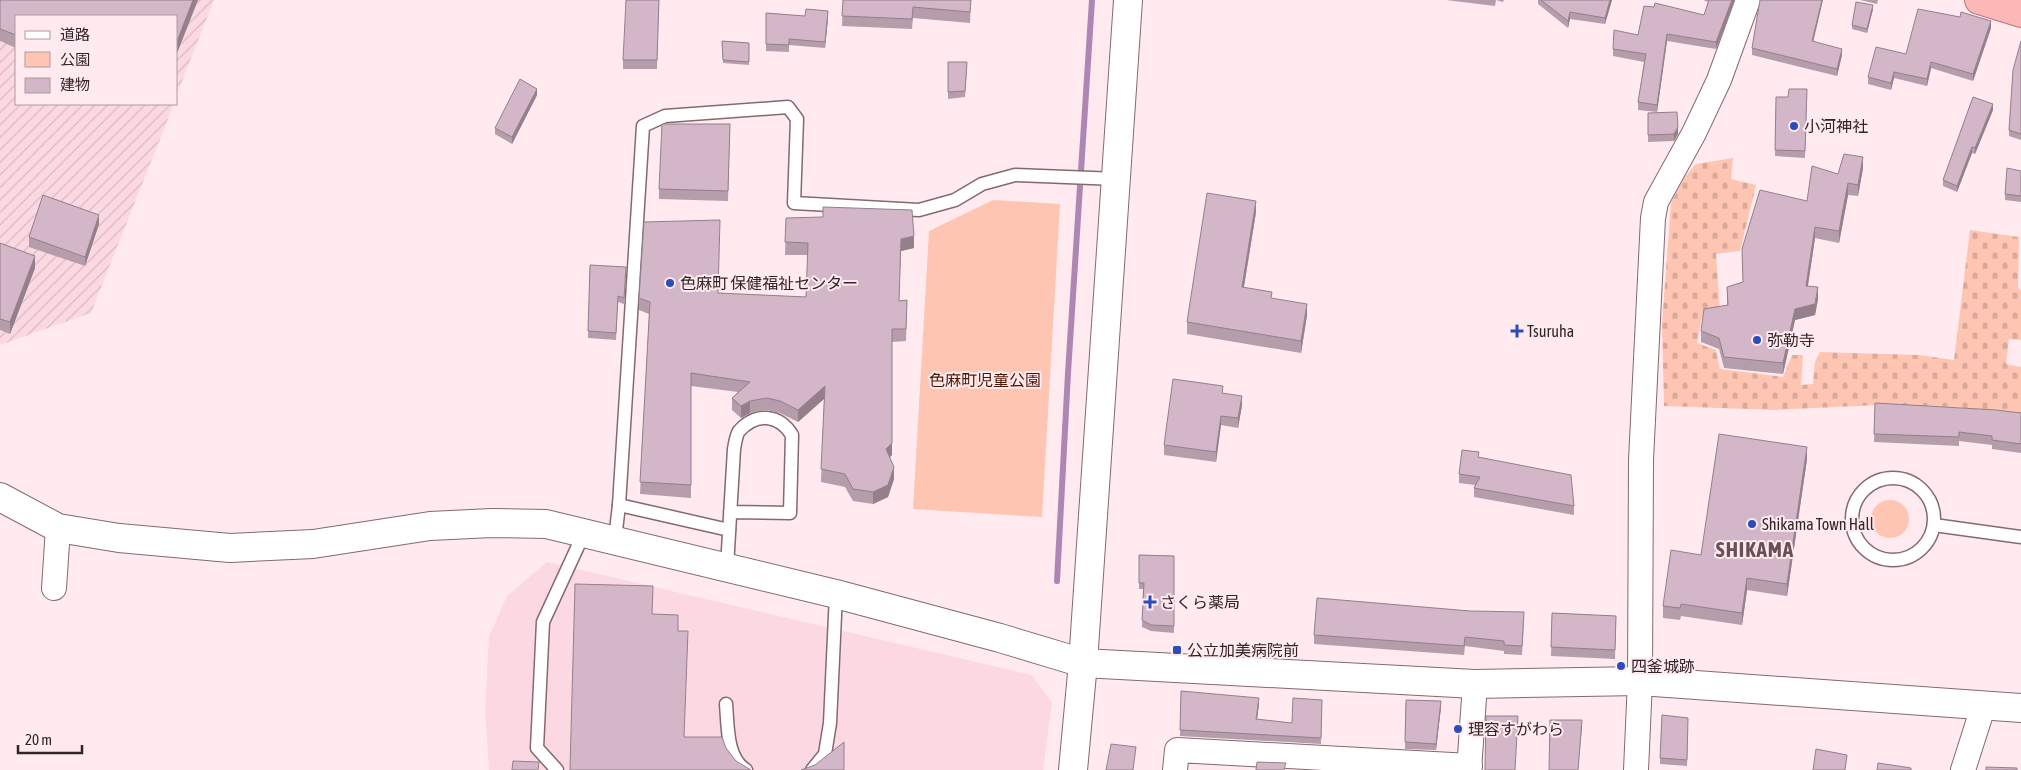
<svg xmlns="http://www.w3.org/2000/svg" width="2021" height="770" font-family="'Asap Condensed','Noto Sans JP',sans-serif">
  <defs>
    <pattern id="industrial-furrows" width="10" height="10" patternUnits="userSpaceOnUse" patternTransform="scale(1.25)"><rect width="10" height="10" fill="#fcd9e2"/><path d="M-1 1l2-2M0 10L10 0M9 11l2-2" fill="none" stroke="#d8bac2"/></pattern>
    <pattern id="cemetery-stones" width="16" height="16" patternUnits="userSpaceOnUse" patternTransform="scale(1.25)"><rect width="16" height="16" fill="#ffc5b3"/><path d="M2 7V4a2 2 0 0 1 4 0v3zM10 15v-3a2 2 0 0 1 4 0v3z" fill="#dba99a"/></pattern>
  </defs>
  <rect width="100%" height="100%" fill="#ffeaef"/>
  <!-- built -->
  <polygon fill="#fcd9e2" points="547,562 1032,675 1052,703 1043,770 489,770 485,713 489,636 507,596"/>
  <!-- industrial -->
  <polygon fill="url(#industrial-furrows)" points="0,0 214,0 176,97 176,16 16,16 16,104 174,104 91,313 0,345"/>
  <!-- green -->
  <g fill="#ffc5b3">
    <polygon points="993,200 1060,204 1042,517 913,509 929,231"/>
    <circle cx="1890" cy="519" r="19"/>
  </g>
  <!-- cemetery -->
  <polygon fill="url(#cemetery-stones)" points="1733,158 1731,179 1756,185 1740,251 1716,254 1720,311 1702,316 1697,343 1716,350 1720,369 1783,377 1792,355 1803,355 1801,385 1813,384 1815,362 1820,352 1919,355 1954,360 1970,230 2019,237 2018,288 2021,290 2021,340 2009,339 2006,364 2021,367 2021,416 1957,407 1878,405 1775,410 1664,406 1662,324 1671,203 1684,178 1696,164"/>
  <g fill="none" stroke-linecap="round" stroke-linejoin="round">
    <!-- stream -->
    <polyline stroke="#ae86b3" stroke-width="6" points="1057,581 1068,373 1092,0"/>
    <!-- service casing -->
    <g stroke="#866870" stroke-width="15">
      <g id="service">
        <circle cx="1893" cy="519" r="41"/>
        <polyline points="619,505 729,530"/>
        <polyline points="1934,525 2021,537"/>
        <polyline points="615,539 619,505 643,126 665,116 788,107 797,119 794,203 919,210 955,200 982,184 1015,175 1117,179"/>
        <path d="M 727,567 L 734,449 C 735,444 736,435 739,431 C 756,412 779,414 792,435 L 790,513 L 730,512"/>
        <path d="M 726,704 C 728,725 726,758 746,770"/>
        <polyline points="557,770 537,748 543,622 584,533"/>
        <polyline points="812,770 825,754 830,723 836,594"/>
      </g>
    </g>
    <!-- minor casing -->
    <g stroke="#866870" stroke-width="26">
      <g id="minor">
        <polyline points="54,588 58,528"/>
        <polyline points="1175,770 1177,750 1470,766"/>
        <polyline points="1469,770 1475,684"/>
        <polyline points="1636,770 1640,681 1641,460 1653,218 1656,202 1694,133 1719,80 1748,0"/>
        <polyline points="1963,770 1984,704"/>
      </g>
    </g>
    <!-- tertiary casing -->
    <g stroke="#866870" stroke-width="30">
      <g id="tertiary">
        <polyline points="0,497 58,528 119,538 230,548 313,544 430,526 492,523 546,524 836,594 1000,638 1083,663 1475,684 1640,681 2021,708"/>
        <polyline points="1073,770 1083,663 1128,0"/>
      </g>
    </g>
    <!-- trunk casing -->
    <g stroke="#b5787a" stroke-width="30">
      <polyline id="trunk" points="1979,0 2021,13"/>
    </g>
    <!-- service -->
    <use href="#service" stroke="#fff" stroke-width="12"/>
    <!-- minor -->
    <use href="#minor" stroke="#fff" stroke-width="24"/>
    <!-- tertiary -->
    <use href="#tertiary" stroke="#fff" stroke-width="28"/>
    <!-- trunk -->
    <use href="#trunk" stroke="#fcb7b7" stroke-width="28"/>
  </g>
  <!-- wall -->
  <g fill="#b59dab">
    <polygon points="0,0 16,16 16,48 0,41"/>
    <polygon points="659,0 657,69 623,69 623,60"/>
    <polygon points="843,0 971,0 970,23 913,18 912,29 842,26"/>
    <polygon points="1446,0 1504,0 1503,2 1496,0 1495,6"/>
    <polygon points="1538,0 1612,0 1605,24 1570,19 1568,28 1538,4"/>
    <polygon points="1703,0 1735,0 1716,49 1667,41 1657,112 1638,110 1638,102 1644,62 1613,56 1613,49 1638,35 1704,15 1708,2"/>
    <polygon points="1860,0 1878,0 1877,4"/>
    <polygon points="1873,9 1867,33 1852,29 1852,25"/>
    <polygon points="766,13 828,18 825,48 789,45 789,52 766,51"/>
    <polygon points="1991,28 1973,81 1931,68 1927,86 1894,78 1891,90 1868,84 1868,77 1906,54"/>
    <polygon points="722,41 749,43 749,65 723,63"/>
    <polygon points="1814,41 1842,55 1837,76 1752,55 1752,48"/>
    <polygon points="2021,41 2021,140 2009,136 2009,130"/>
    <polygon points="948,62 967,69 965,97 948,99"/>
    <polygon points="1807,89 1805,158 1775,156 1776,97 1788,97"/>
    <polygon points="537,95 512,144 495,134 495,128"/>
    <polygon points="1993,110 1975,154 1972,153 1957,192 1943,186 1943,180"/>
    <polygon points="1648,113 1678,134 1674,141 1648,142"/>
    <polygon points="730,124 728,201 659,199 659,189"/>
    <polygon points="1863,168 1858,196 1848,195 1839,243 1815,238 1808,286 1818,299 1815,315 1795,320 1783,374 1724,368 1719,349 1701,342 1701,331 1727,305 1727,287 1743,282 1742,249 1807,201 1838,174"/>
    <polygon points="2021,171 2021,202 2005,200 2005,194"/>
    <polygon points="1256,212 1244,287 1307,315 1301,353 1187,334 1187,322"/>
    <polygon points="786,218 914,248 901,251 899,301 907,300 906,341 892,342 892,455 890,457 894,479 888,497 873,504 853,501 845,487 821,482 824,399 798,422 780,413 767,410 750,413 741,418 732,410 732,398 738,392 691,386 691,498 640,494 649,314 639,310 639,298 719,293 806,297 808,255 785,255"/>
    <polygon points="99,224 85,266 29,247 29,237"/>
    <polygon points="0,243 35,268 10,334 0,330"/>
    <polygon points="590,265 626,273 624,304 618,302 616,340 588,338"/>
    <polygon points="1223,393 1242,405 1238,428 1221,425 1216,462 1164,455 1164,445"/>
    <polygon points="1875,403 2021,413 2021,453 1992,449 1992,445 1959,441 1959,446 1874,442"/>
    <polygon points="1479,457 1574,506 1574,515 1474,497 1474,488 1475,485 1459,483 1459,474"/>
    <polygon points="1807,459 1787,596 1747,590 1742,625 1681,616 1680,620 1663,618 1663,606 1701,555"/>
    <polygon points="1139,555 1174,556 1174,633 1151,631 1142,627 1143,589 1139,589"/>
    <polygon points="1552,613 1616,616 1615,659 1551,656"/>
    <polygon points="1524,621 1522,655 1504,654 1504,651 1465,646 1464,655 1314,644 1314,635"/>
    <polygon points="1181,691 1259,704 1257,720 1292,723 1322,700 1321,744 1180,736"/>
    <polygon points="1406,700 1441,707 1436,750 1405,749"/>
    <polygon points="1662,715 1688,718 1687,766 1660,764"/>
  </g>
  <!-- shaded-wall -->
  <g fill="#947f8b">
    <polygon points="193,0 198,0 176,56 176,44"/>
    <polygon points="1610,0 1612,0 1605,24 1605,18"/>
    <polygon points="1732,0 1735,0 1716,49 1716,42"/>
    <polygon points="1822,0 1823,0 1812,47 1812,41"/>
    <polygon points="1873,5 1873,9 1867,33 1867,29"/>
    <polygon points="828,11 828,18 825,48 825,42"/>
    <polygon points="1570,12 1570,19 1568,28 1568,21"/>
    <polygon points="1991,21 1991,28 1973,81 1973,74"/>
    <polygon points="1667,34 1667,41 1657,112 1657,105"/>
    <polygon points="1842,49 1842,55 1837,76 1837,69"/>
    <polygon points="1931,62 1931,68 1927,86 1927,79"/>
    <polygon points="1894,72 1894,78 1891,90 1891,83"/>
    <polygon points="537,89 537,95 512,144 512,137"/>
    <polygon points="1993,104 1993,110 1975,154 1975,148"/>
    <polygon points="1678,127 1678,134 1674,141 1674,134"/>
    <polygon points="1972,147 1972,153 1957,192 1957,186"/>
    <polygon points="1863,157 1863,168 1858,196 1858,185"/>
    <polygon points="1848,183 1848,195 1839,243 1839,231"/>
    <polygon points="1256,201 1256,212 1242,298 1242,287"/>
    <polygon points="99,215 99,224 85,266 85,257"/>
    <polygon points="1815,227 1815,238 1806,297 1806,286"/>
    <polygon points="914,236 914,248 901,251 901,239"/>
    <polygon points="35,256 35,268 10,334 10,322"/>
    <polygon points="1818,287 1818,299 1815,315 1795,320 1783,374 1783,363 1795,309"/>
    <polygon points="1307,304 1307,315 1301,353 1301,341"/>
    <polygon points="892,342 892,455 886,461 886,449"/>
    <polygon points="825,386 825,398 798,422 798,410"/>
    <polygon points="1242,396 1242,405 1238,428 1238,418"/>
    <polygon points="750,401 750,413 741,418 741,406"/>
    <polygon points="1221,416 1221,425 1216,462 1216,452"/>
    <polygon points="1807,447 1807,459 1787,596 1787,584"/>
    <polygon points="894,467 894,479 888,497 873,504 873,492"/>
    <polygon points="1747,578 1747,590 1742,625 1742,613"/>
    <polygon points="1259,698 1259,704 1256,726 1256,719"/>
    <polygon points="1441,701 1441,707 1436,750 1436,744"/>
    <polygon points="1582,720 1582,727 1578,770"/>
  </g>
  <!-- building -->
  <g fill="#d3b6c7" stroke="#947f8b">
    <polygon points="0,0 193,0 176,44 176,16 16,16 16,35 0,29"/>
    <polygon points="626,0 659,0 657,60 623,60"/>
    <polygon points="843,0 971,0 970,12 913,7 912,19 842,16"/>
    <polygon points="1541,0 1610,0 1605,18 1570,12 1568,21"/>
    <polygon points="1709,0 1732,0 1716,42 1667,34 1657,105 1638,102 1646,54 1613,49 1614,30 1638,35 1644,6 1654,7 1655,3 1704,15"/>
    <polygon points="1760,0 1822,0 1812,41 1842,49 1837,69 1752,48"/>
    <polygon points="1856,2 1873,5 1867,29 1852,25"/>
    <polygon points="806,9 828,11 825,42 789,39 789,45 766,44 766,13 805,16"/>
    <polygon points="1918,9 1960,17 1961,12 1991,21 1973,74 1931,62 1927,79 1894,72 1891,83 1868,77 1876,47 1906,54"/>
    <polygon points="722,41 749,43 749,62 723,60"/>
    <polygon points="2021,41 2021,134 2009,130 2013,70"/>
    <polygon points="948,62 967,62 965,91 948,92"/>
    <polygon points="520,79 537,89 512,137 495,128"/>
    <polygon points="1789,89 1807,89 1805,151 1775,150 1776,97 1788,97"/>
    <polygon points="1973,97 1993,104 1975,148 1972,147 1957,186 1943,180"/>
    <polygon points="1677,112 1678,127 1674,134 1648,135 1648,113"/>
    <polygon points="662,124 730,124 728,191 659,189"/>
    <polygon points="1844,154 1863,157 1858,185 1848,183 1839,231 1815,227 1806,286 1818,287 1815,304 1795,309 1783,363 1724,357 1719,338 1701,331 1704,309 1728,305 1727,287 1743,282 1742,249 1760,190 1807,201 1812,166 1838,174"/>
    <polygon points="2007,168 2021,171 2021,196 2005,194"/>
    <polygon points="1207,193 1256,201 1242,287 1272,292 1271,298 1307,304 1301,341 1187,322"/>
    <polygon points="43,195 99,215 85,257 29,237"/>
    <polygon points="823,207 912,210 914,236 901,239 899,301 907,300 906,329 892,329 892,443 886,449 894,467 888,485 873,492 853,489 845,474 821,469 825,386 798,410 780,401 767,398 750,401 741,406 732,398 750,382 691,373 691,485 640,482 650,302 639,298 644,222 720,220 718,293 806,297 808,243 785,242 786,218 823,217"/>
    <polygon points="0,243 35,256 10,322 0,319"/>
    <polygon points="590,265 626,267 624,298 618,296 616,333 588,331"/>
    <polygon points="1173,379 1223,386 1222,393 1242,396 1238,418 1221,416 1216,452 1164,445"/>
    <polygon points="1875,403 1996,410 2021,413 2021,444 1992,440 1992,436 1959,432 1959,437 1874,434"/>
    <polygon points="1719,434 1807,447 1787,584 1747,578 1742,613 1681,604 1680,608 1663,606 1671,550 1701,555"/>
    <polygon points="1462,450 1479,452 1478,457 1571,475 1574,506 1474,488 1480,477 1459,474"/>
    <polygon points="1139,555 1174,556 1174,626 1151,625 1142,620 1144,583 1139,583"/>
    <polygon points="575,584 653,586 652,614 678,615 678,631 688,631 684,737 722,737 726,748 736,761 751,770 570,770"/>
    <polygon points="1317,598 1470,611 1524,612 1522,646 1504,645 1504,641 1465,637 1464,646 1314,635"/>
    <polygon points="1552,613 1616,616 1615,650 1551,647"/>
    <polygon points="1181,691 1259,698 1256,719 1292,723 1293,698 1322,700 1321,738 1180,730"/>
    <polygon points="1406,700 1441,701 1436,744 1405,742"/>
    <polygon points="1662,715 1688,718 1687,760 1660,758"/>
    <polygon points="1486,716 1518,716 1515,770 1485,770"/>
    <polygon points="1550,720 1582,720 1578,770 1549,770"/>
    <polygon points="844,742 844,770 801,770 815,765"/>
    <polygon points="1111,744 1136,747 1133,770 1106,770"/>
    <polygon points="1816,749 1847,755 1845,770 1813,770"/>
    <polygon points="513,761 539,762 538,770 512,770"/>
    <polygon points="1257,762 1286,763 1284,770 1256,770"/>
    <polygon points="1878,763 1911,768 1911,770 1877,770"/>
    <polygon points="1986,767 2017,768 2017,770 1986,770"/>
  </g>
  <!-- markers -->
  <g fill="#2b4cbc" stroke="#ffeaef" stroke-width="2">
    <circle cx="1794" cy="126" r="5"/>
    <circle cx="670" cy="283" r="5"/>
    <path d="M1514.5 323.5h5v5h5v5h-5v5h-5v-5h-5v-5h5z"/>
    <circle cx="1757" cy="340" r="5"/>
    <circle cx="1752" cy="524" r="5"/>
    <path d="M1147.5 594.5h5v5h5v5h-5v5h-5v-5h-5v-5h5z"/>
    <rect x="1172" y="645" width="10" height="10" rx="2.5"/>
    <circle cx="1621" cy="666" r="5"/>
    <circle cx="1458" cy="729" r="5"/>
  </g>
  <g text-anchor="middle" stroke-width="4" stroke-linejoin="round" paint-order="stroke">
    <!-- poi labels -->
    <g font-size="16" fill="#322529" stroke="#ffeaef" text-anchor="start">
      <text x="1804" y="132">小河神社</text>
      <text x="680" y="289">色麻町 保健福祉センター</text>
      <text x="1527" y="337">Tsuruha</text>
      <text x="1767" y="346">弥勒寺</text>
      <text x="1762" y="530">Shikama Town Hall</text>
      <text x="1160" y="608">さくら薬局</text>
      <text x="1187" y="656">公立加美病院前</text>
      <text x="1631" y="672">四釜城跡</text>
      <text x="1468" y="735">理容すがわら</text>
    </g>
    <!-- park labels -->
    <g font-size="16" fill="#4e1704" stroke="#ffeaef">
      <text x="985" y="386">色麻町児童公園</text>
    </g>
    <!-- district labels -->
    <g font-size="21" font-weight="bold" letter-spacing="1" fill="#6b4f56" stroke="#ffeaef">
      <text x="1755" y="557">SHIKAMA</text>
    </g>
  </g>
  <!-- legend -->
  <rect x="15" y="15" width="162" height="90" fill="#ffeaef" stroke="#ad9ba0"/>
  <rect x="25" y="31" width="25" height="8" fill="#ffffff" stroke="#ad9ba0"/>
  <text x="60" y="40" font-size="15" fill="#322529">道路</text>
  <rect x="25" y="52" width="25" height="15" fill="#ffc5b3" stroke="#ad9ba0"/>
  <text x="60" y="65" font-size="15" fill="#322529">公園</text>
  <rect x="25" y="78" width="25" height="15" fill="#d3b6c7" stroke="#ad9ba0"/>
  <text x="60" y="90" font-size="15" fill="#322529">建物</text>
  <!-- scale -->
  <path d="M18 745v8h64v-8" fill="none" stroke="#322529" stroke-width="2.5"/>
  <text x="25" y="745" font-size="15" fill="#322529" stroke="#ffeaef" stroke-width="4" paint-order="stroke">20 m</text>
</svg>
